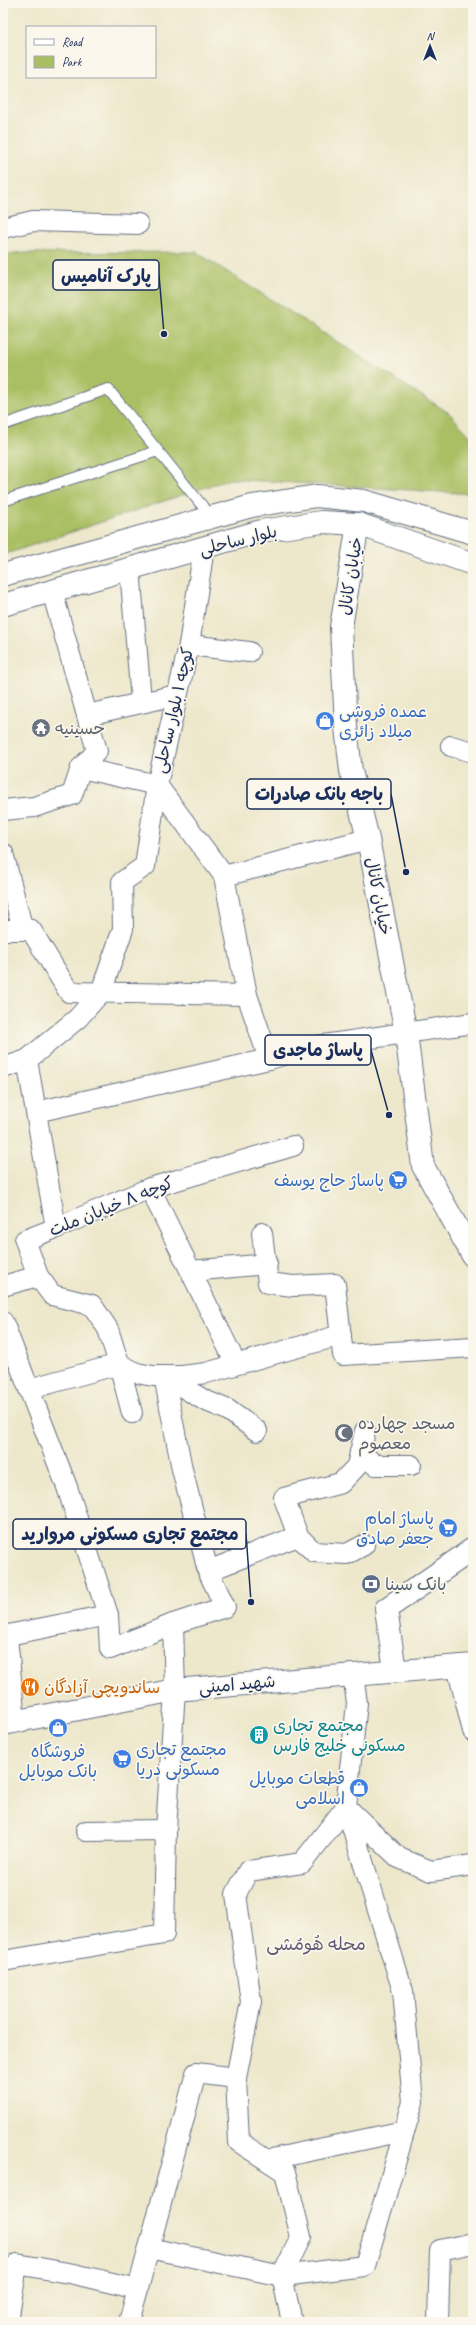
<svg xmlns="http://www.w3.org/2000/svg" width="476" height="2325" font-family="Caveat,'Playpen Sans Arabic',sans-serif">
  <rect width="100%" height="100%" fill="#fbf7ec"/>
  <filter id="ink" filterUnits="userSpaceOnUse"><feTurbulence type="fractalNoise" baseFrequency=".025" numOctaves="2"/><feDisplacementMap in="SourceGraphic" scale="8" xChannelSelector="R" yChannelSelector="G"/><feConvolveMatrix kernelMatrix="1 2 1 2 8 2 1 2 1" color-interpolation-filters="sRGB"/></filter>
  <filter id="wash" filterUnits="userSpaceOnUse"><feTurbulence type="fractalNoise" baseFrequency=".012" numOctaves="4" result="noise"/><feDisplacementMap in="SourceGraphic" scale="16" xChannelSelector="R" yChannelSelector="G"/><feGaussianBlur stdDeviation="0.9" result="paint"/><feColorMatrix in="noise" values="0 0 0 0 0 0 0 0 0 0 0 0 0 0 0 0 0 1.4 0 .05"/><feComposite in="paint" operator="in"/></filter>
  <g filter="url(#wash)">
    <rect width="100%" height="100%" fill="#ede7cb"/>
    <!-- green -->
    <polygon fill="#aabf63" stroke="#627760" points="196,252 449,413 473,439 473,494 230,479 3,555 3,255 14,253"/>
  </g>
  <g filter="url(#ink)">
    <g fill="none" stroke-linecap="round" stroke-linejoin="round">
      <!-- lane casing -->
      <g stroke="#646f84" stroke-width="12">
        <g id="lane">
          <polyline points="3,425 108,389 212,518"/>
          <polyline points="3,501 158,451"/>
        </g>
      </g>
      <!-- street casing -->
      <g stroke="#646f84" stroke-width="22">
        <g id="street">
          <polyline points="3,228 33,221 138,224"/>
          <polyline points="204,548 189,645 157,785 224,876"/>
          <polyline points="130,569 141,701"/>
          <polyline points="52,591 97,751 81,768"/>
          <polyline points="189,645 249,652"/>
          <polyline points="87,715 177,695"/>
          <polyline points="451,746 473,752"/>
          <polyline points="3,810 34,807 72,795 81,768 157,785 145,866 122,882 123,929 101,992 78,1018 27,1060"/>
          <polyline points="3,853 23,930"/>
          <polyline points="3,930 31,930 69,992 247,995 224,876 368,839"/>
          <polyline points="247,995 269,1059"/>
          <polyline points="3,1068 27,1060 36,1112 269,1059 317,1046 473,1023"/>
          <polyline points="36,1112 56,1228"/>
          <polyline points="150,1188 236,1364"/>
          <polyline points="262,1233 268,1283 293,1286 335,1284 343,1355 473,1347"/>
          <polyline points="191,1271 267,1264"/>
          <polyline points="3,1286 38,1276 25,1240 56,1228 150,1188 293,1146"/>
          <polyline points="3,1322 67,1487 108,1615 110,1649 173,1624 225,1607 208,1571 298,1536"/>
          <polyline points="119,1364 137,1373 153,1376 182,1376 206,1373 341,1335"/>
          <polyline points="119,1364 132,1413"/>
          <polyline points="164,1376 182,1469 208,1571"/>
          <polyline points="164,1376 204,1400 228,1410 257,1431"/>
          <polyline points="29,1389 119,1364 108,1329 92,1305 52,1295 38,1276"/>
          <polyline points="360,1452 375,1465 411,1465"/>
          <polyline points="364,1545 347,1554 314,1552 298,1536 284,1498 341,1483 357,1466 365,1431"/>
          <polyline points="3,1636 108,1615"/>
          <polyline points="7,1636 15,1722"/>
          <polyline points="457,1666 473,1731"/>
          <polyline points="86,1831 166,1830"/>
          <polyline points="3,1961 164,1934 166,1830 175,1690 173,1624"/>
          <polyline points="236,2078 239,2142 285,2172 301,2237 282,2276"/>
          <polyline points="267,2160 404,2131"/>
          <polyline points="149,2248 282,2276 292,2322"/>
          <polyline points="282,2276 365,2266 413,2102 403,1991 346,1807 399,1858 431,1871 473,1865"/>
          <polyline points="8,2322 17,2264 74,2274 138,2289"/>
          <polyline points="129,2322 196,2073 236,2078 251,2002 236,1894 248,1871 302,1863 346,1807 357,1703 353,1674"/>
          <polyline points="438,2322 440,2250 473,2243"/>
        </g>
      </g>
      <!-- secondary casing -->
      <g stroke="#646f84" stroke-width="24">
        <g id="secondary">
          <polyline points="358,524 341,627 346,727 351,771 368,839 406,1033 423,1166 473,1256"/>
          <polyline points="3,575 252,506 317,496 364,501 473,533"/>
          <polyline points="3,605 261,531 322,522 358,524 473,564"/>
          <polyline points="395,1671 386,1609 473,1549"/>
        </g>
      </g>
      <!-- primary casing -->
      <g stroke="#646f84" stroke-width="24">
        <polyline id="primary" points="3,1724 175,1690 473,1665"/>
      </g>
      <!-- lane -->
      <use href="#lane" stroke="#fff" stroke-width="10"/>
      <!-- street -->
      <use href="#street" stroke="#fff" stroke-width="20"/>
      <!-- secondary -->
      <use href="#secondary" stroke="#fff" stroke-width="22"/>
      <!-- primary -->
      <use href="#primary" stroke="#fff" stroke-width="22"/>
    </g>
  </g>
  <!-- icons -->
  <defs>
    <g id="shop-disc" transform="scale(1)"><circle r="9.5" fill="#3f7fe0" stroke="#fbf7ec"/><path d="M-5-2.5h2.3a2.7 3.5 0 0 1 5.4 0H5L5.5 6h-11ZM-1.5-2.5h3a1.5 2.3 0 0 0-3 0Z" fill="#fff"/></g>
    <g id="temple-disc" transform="scale(1)"><circle r="9.5" fill="#6b7280" stroke="#fbf7ec"/><path d="M0-6L5-2H3V0L6.5 2.5H4V6H1.5V3h-3V6H-4V2.5H-6.5L-3 0V-2H-5Z" fill="#fff"/></g>
    <g id="supermarket-disc" transform="scale(1)"><circle r="9.5" fill="#3f7fe0" stroke="#fbf7ec"/><path d="M-6-5.5h2.5l.6 2H6L4.5 2H-2.5L-4.4-4H-6ZM-1.5 3.2a1.3 1.3 0 1 0 .1 0ZM3 3.2a1.3 1.3 0 1 0 .1 0Z" fill="#fff"/></g>
    <g id="mosque-disc" transform="scale(1)"><circle r="9.5" fill="#6b7280" stroke="#fbf7ec"/><path d="M3.5-4.9A6 6 0 1 0 3.5 4.9A5 5 0 1 1 3.5-4.9Z" fill="#fff"/></g>
    <g id="bank-disc" transform="scale(1)"><circle r="9.5" fill="#5c6f8a" stroke="#fbf7ec"/><path d="M-6-4H6V4H-6ZM0-2.3a2.3 2.3 0 1 0 0 4.6a2.3 2.3 0 1 0 0-4.6Z" fill="#fff"/></g>
    <g id="restaurant-disc" transform="scale(1)"><circle r="9.5" fill="#e8710a" stroke="#fbf7ec"/><path d="M-5-6h1v4h1v-4h1v4h1v-4h1v5L-1.5 .5V6h-2V.5L-5-1ZM5-6V6H3V1.5H1.5Q1.5-4 5-6Z" fill="#fff"/></g>
    <g id="building-disc" transform="scale(1)"><circle r="9.5" fill="#0f9aa8" stroke="#fbf7ec"/><path d="M-4-6H4V6H1V3H-1V6H-4ZM-2.5-4.3h1.7v1.8h-1.7ZM.8-4.3h1.7v1.8H.8ZM-2.5-1h1.7V.8h-1.7ZM.8-1h1.7V.8H.8Z" fill="#fff"/></g>
  </defs>
  <g fill-rule="evenodd">
    <use href="#shop-disc" x="325" y="721"/>
    <use href="#temple-disc" x="41" y="728"/>
    <use href="#supermarket-disc" x="398" y="1180"/>
    <use href="#mosque-disc" x="344" y="1433"/>
    <use href="#supermarket-disc" x="448" y="1528"/>
    <use href="#bank-disc" x="371" y="1584"/>
    <use href="#restaurant-disc" x="30" y="1687"/>
    <use href="#shop-disc" x="58" y="1728"/>
    <use href="#building-disc" x="259" y="1735"/>
    <use href="#supermarket-disc" x="122" y="1759"/>
    <use href="#shop-disc" x="359" y="1788"/>
  </g>
  <g text-anchor="middle" stroke-width="3.5" stroke-linejoin="round" paint-order="stroke">
    <!-- street labels -->
    <g font-size="17" fill="#1b2f5e" stroke="#fbf7ec">
      <text transform="translate(238 540) rotate(-14)" y="6">بلوار ساحلی</text>
      <text transform="translate(350 576) rotate(-81)" y="6">خیابان کانال</text>
      <text transform="translate(173 710) rotate(-77)" y="6">کوچه ۱ بلوار ساحلی</text>
      <text transform="translate(379 896) rotate(79)" y="6">خیابان کانال</text>
      <text transform="translate(111 1206) rotate(-22)" y="6">کوچه ۸ خیابان ملت</text>
      <text transform="translate(237 1684) rotate(-5)" y="6">شهید امینی</text>
    </g>
    <!-- shop labels -->
    <g font-size="17" fill="#366cbe" stroke="#fbf7ec" text-anchor="end">
      <text x="339" y="717" text-anchor="start">عمده فروشی<tspan x="339" dy="20">میلاد زائری</tspan></text>
      <text x="384" y="1186">پاساژ حاج یوسف</text>
      <text x="434" y="1524">پاساژ امام<tspan x="434" dy="20">جعفر صادق</tspan></text>
      <text x="136" y="1755" text-anchor="start">مجتمع تجاری<tspan x="136" dy="20">مسکونی دریا</tspan></text>
      <text x="58" y="1757" text-anchor="middle">فروشگاه<tspan x="58" dy="20">بانک موبایل</tspan></text>
      <text x="345" y="1784">قطعات موبایل<tspan x="345" dy="20">اسلامی</tspan></text>
    </g>
    <!-- worship labels -->
    <g font-size="17" fill="#5b616d" stroke="#fbf7ec" text-anchor="start">
      <text x="55" y="734">حسینیه</text>
      <text x="358" y="1429">مسجد چهارده<tspan x="358" dy="20">معصوم</tspan></text>
    </g>
    <!-- service labels -->
    <g font-size="17" fill="#4e5e75" stroke="#fbf7ec" text-anchor="start">
      <text x="385" y="1590">بانک سینا</text>
    </g>
    <!-- food labels -->
    <g font-size="17" fill="#c56008" stroke="#fbf7ec" text-anchor="start">
      <text x="44" y="1693">ساندویچی آزادگان</text>
    </g>
    <!-- culture labels -->
    <g font-size="17" fill="#0d838f" stroke="#fbf7ec" text-anchor="start">
      <text x="273" y="1731">مجتمع تجاری<tspan x="273" dy="20">مسکونی خلیج فارس</tspan></text>
    </g>
    <!-- neighbourhood labels -->
    <g font-size="18" fill="#605b75" stroke="#fbf7ec">
      <text x="316" y="1950">محله هُومُشی</text>
    </g>
  </g>
  <!-- callouts -->
  <path fill="none" stroke="#1b2f5e" stroke-width="1.5" d="M164 334L159 275M406 872L391 794M389 1115L371 1050M251 1602L246 1534"/>
  <g fill="#1b2f5e" stroke="#fbf7ec" stroke-width="1.5">
    <circle cx="164" cy="334" r="4"/>
    <circle cx="406" cy="872" r="4"/>
    <circle cx="389" cy="1115" r="4"/>
    <circle cx="251" cy="1602" r="4"/>
  </g>
  <g fill="#fbf7ec" stroke="#1b2f5e" stroke-width="1.5">
    <rect x="53" y="260" width="106" height="30" rx="4"/>
    <rect x="247" y="779" width="144" height="30" rx="4"/>
    <rect x="265" y="1035" width="106" height="30" rx="4"/>
    <rect x="13" y="1519" width="233" height="30" rx="4"/>
  </g>
  <g font-size="18" text-anchor="middle" font-weight="bold" fill="#1b2f5e">
    <text x="106" y="282">پارک آنامیس</text>
    <text x="319" y="800">باجه بانک صادرات</text>
    <text x="318" y="1056">پاساژ ماجدی</text>
    <text x="130" y="1540">مجتمع تجاری مسکونی مروارید</text>
  </g>
  <!-- margin -->
  <rect width="476" height="2325" fill="none" stroke="#fbf7ec" stroke-width="16"/>
  <!-- legend -->
  <rect x="26" y="26" width="130" height="52" fill="#fbf7ec" stroke="#a1a7b3"/>
  <rect x="34" y="39" width="20" height="6" fill="#ffffff" stroke="#a1a7b3"/>
  <text x="62" y="46" font-size="12" fill="#1b2f5e">Road</text>
  <rect x="34" y="56" width="20" height="12" fill="#aabf63" stroke="#a1a7b3"/>
  <text x="62" y="66" font-size="12" fill="#1b2f5e">Park</text>
  <!-- north arrow -->
  <g transform="translate(430 46)" stroke="#fbf7ec" stroke-width="3" paint-order="stroke">
  <path d="M0-3L7 15L0 10L-7 15Z" fill="#1b2f5e"/>
  <text y="-6" font-size="11" font-weight="bold" text-anchor="middle" fill="#1b2f5e">N</text>
  </g>
</svg>
